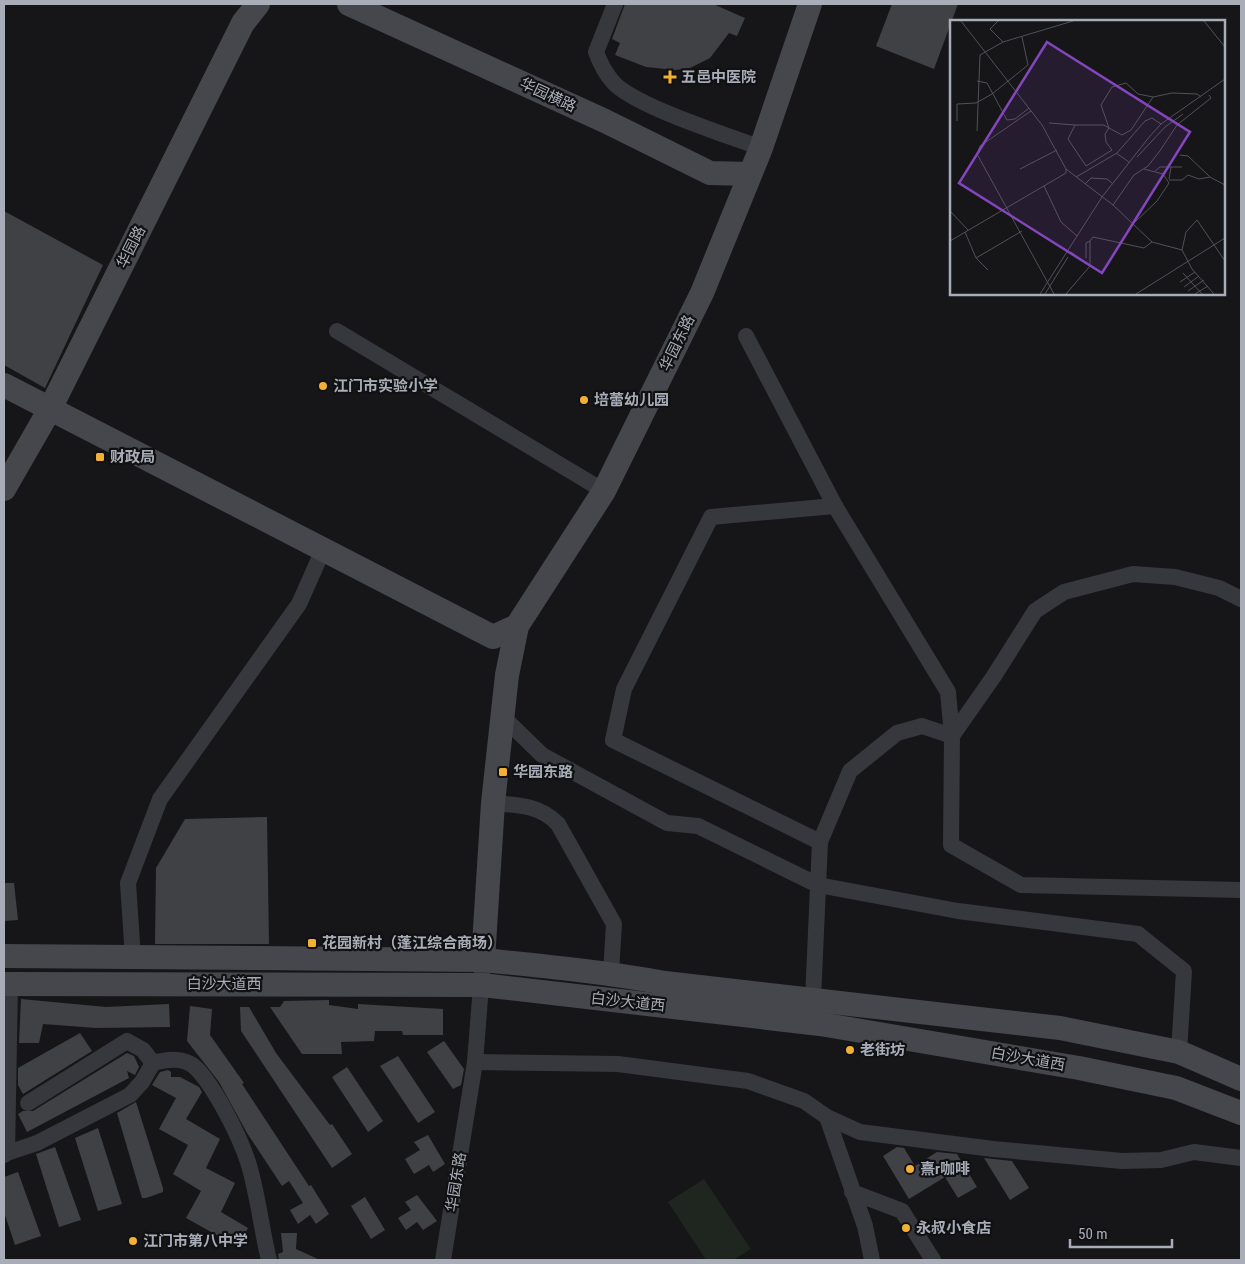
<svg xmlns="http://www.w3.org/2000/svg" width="1245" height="1264" font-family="'Roboto Condensed','Noto Sans SC',sans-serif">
  <rect width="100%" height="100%" fill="#161618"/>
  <!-- green -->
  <polygon fill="#1e261f" points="704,1179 751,1249 733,1260 706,1260 668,1202"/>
  <!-- building -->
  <g fill="#404145">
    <polygon points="625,4 713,4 745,18 737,36 729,33 710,58 690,68 675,70 646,67 615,55 620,43 612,39"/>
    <polygon points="892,4 958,4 934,69 876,46"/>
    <polygon points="4,211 103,265 45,388 4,365"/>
    <polygon points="267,817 269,944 155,944 156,868 185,819"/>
    <polygon points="4,883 14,883 18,920 4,921"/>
    <polygon points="21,999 106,1007 169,1004 170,1027 96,1028 43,1024 39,1043 19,1043"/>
    <polygon points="329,1000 329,1005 358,1009 358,1004 443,1009 443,1035 403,1035 402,1031 375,1031 374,1041 341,1042 342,1054 302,1054 270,1007 280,1007 284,1001"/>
    <polygon points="190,1006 212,1009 210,1035 244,1083 242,1084 309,1186 311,1185 329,1214 316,1224 310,1215 298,1224 290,1210 303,1203 289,1181 282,1186 247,1133 219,1082 187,1041"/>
    <polygon points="240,1007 249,1007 276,1053 330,1125 332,1124 352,1154 332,1168 241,1031"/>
    <polygon points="80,1033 92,1051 23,1094 18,1085 18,1068"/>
    <polygon points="444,1041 464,1069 461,1085 453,1089 427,1052"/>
    <polygon points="127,1053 134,1056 139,1067 135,1075 127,1071 129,1078 27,1132 18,1114 23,1111 33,1111"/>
    <polygon points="398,1056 435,1112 418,1123 380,1066"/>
    <polygon points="347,1067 383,1121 368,1132 332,1077"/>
    <polygon points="168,1070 171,1072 171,1077 180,1077 199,1087 202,1092 186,1119 220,1139 206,1168 235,1183 221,1212 248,1228 238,1247 186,1218 201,1191 173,1174 188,1145 159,1129 176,1098 152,1085 160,1072"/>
    <polygon points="136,1102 163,1188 163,1192 146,1198 142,1198 117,1113"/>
    <polygon points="98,1128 122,1204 98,1211 75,1138"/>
    <polygon points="428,1135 445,1164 433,1172 429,1165 414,1174 405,1159 420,1150 414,1142"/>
    <polygon points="55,1147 81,1220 59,1227 36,1154"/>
    <polygon points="897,1147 904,1148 915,1166 937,1152 957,1154 977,1187 958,1198 945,1177 909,1199 883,1156"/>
    <polygon points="984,1158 1012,1161 1029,1188 1010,1200"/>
    <polygon points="18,1172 41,1236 15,1245 4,1212 4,1177"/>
    <polygon points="417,1195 437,1221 423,1230 417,1222 406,1230 398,1218 411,1210 405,1202"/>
    <polygon points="365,1197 385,1230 371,1239 351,1206"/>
    <polygon points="281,1233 297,1233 296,1249 320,1260 279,1260 278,1254 283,1252"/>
  </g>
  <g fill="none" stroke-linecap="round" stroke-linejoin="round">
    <!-- street -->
    <g stroke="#37383d" stroke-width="16">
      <path d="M 615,4 L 596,52 C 600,63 605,73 613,82 C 634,106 727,135 761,148"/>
      <polyline points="337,331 604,491"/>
      <polyline points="746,336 835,506"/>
      <polyline points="503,717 542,755 667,823 698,826 818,885 958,911 1138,934 1184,971 1179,1052"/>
      <polyline points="952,736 922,726 897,733 850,771 820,842 613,740 624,689 711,517 835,506 948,692 952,736 951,845 1021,885 1241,890"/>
      <polyline points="952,736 994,676 1035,611 1064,592 1133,574 1175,577 1219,588 1241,599"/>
      <path d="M 493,803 C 518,805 540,805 558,824 L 614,924 L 611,973"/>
      <polyline points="133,958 128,883 160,799 299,604 323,550"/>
      <polyline points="813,999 820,842"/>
      <polyline points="475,1062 618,1064 748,1081 804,1101 827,1117 860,1132 993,1149 1122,1161 1161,1160 1194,1152 1241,1158"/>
      <polyline points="28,1103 127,1041 143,1050 153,1063"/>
      <polyline points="827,1117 865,1226 872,1260"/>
      <path d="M 7,1153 L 37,1143 L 130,1095 L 142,1082 L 153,1063 C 167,1059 185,1057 196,1068 C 215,1087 240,1137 248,1162 C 258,1194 261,1228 269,1260"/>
      <polyline points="4,1155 7,1153 10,984"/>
      <polyline points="852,1192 902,1211 933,1260"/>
      <polyline points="443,1260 475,1062 483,960"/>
    </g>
    <!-- secondary -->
    <g stroke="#45474d" stroke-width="24">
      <polyline points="349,4 605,121 710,173 749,174"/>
      <polyline points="4,385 493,637 517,626"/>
      <polyline points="4,489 50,409 243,23 258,4"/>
      <path d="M 4,956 L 483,960 C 544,966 605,972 665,983 L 1060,1028 L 1179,1052 L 1241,1079"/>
      <polyline points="483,960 493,803 507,675 517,626 604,491 702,293 761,148 810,4"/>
      <polyline points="4,984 482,985 820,1024 1079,1068 1176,1088 1241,1113"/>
    </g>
  </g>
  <!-- markers -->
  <g fill="#f2b134" stroke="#111113" stroke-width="2">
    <path d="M667.5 69.5h5v5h5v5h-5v5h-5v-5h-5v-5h5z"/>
    <circle cx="323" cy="386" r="5"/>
    <circle cx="584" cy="400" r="5"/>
    <rect x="95" y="452" width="10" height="10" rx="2.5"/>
    <rect x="498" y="767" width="10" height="10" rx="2.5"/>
    <rect x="307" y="938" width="10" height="10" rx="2.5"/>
    <circle cx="850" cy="1050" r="5"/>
    <circle cx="910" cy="1169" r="5"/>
    <circle cx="906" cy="1228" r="5"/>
    <circle cx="133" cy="1241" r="5"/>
  </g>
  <g text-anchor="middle" stroke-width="4.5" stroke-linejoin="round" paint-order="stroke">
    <!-- poi labels -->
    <g font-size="15" font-weight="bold" fill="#a8adb8" stroke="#111113" text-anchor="start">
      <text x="681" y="82">五邑中医院</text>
      <text x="333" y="391">江门市实验小学</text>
      <text x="594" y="405">培蕾幼儿园</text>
      <text x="110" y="462">财政局</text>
      <text x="513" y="777">华园东路</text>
      <text x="322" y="948">花园新村（蓬江综合商场）</text>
      <text x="860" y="1055">老街坊</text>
      <text x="920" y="1174">熹r咖啡</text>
      <text x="916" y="1233">永叔小食店</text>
      <text x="143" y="1246">江门市第八中学</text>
    </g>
    <!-- street labels -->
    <g font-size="15" fill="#a8adb8" stroke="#111113">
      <text transform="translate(548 95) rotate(25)" y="5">华园横路</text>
      <text transform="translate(131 247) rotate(-63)" y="5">华园路</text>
      <text transform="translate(677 343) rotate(-64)" y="5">华园东路</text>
      <text x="224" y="989">白沙大道西</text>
      <text transform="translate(628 1002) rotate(6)" y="5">白沙大道西</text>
      <text transform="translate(1028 1059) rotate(10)" y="5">白沙大道西</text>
      <text transform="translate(456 1182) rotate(-81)" y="5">华园东路</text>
    </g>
  </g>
  <!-- overview -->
  <g transform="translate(950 20)">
    <rect width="275" height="275" fill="#161618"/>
    <path fill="none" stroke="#505258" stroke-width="1" d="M 11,1 L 92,105 L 116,149 L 163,185 L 202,222 L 232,230 L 242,249 L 264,274M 48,1 L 40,9 L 53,22M 254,1 L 275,27M 27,61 L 37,63 L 57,100 L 65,99 L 79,88M 81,91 L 30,126 L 27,134 L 104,274M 7,101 L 7,84 L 26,83 L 42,74 L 78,45 L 72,17M 99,103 L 125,105M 159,108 L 155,114 L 156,122 L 162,130 L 136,146 L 118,119 L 125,105 L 154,105 L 159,108 L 172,115 L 181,110 L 203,77 L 222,73 L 247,74 L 251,77M 159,108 L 151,85 L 162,67 L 176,63 L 188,74 L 203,77M 27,111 L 30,35 L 53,22 L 123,1M 166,133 L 179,142M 230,135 L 238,136 L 260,157M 187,137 L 215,107 L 233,94M 70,149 L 107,130M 205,151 L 210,147 L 221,147M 126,157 L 167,133 L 195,101 L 202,98 L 211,104M 219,159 L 221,147 L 232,147M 219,160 L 232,160 L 238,155 L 249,159 L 260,157 L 275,165M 135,164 L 141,158 L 157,159 L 162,163M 94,166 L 111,202 L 127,216M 163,185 L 184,155 L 198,146 L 209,132 L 227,105 L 261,78 L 259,75M 0,191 L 18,210M 184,203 L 207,181 L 219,163 L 213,154 L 194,149M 15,212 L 26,238 L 38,250M 0,221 L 116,153 L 116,149M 232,230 L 236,212 L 247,200 L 275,241M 26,238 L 72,211M 136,238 L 136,223 L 140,221M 140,244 L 140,221 L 143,217 L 194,228 L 202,222M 233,253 L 252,274M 230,262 L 245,252M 234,267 L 249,256M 238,271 L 254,260M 90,274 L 152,177 L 200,116 L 211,104 L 275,59M 95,274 L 118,237M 116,274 L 140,246 L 121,232M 186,274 L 275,218M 245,274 L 258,266"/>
    <path fill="#8446be" fill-opacity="0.15" stroke="#8446be" stroke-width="2.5" d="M 97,22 L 240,112 L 152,253 L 9,163 Z"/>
    <rect width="275" height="275" fill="none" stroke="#a8adb8" stroke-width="2.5"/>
  </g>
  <!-- border -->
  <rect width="1245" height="1264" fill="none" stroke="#a8adb8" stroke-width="10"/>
  <!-- scale -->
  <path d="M1070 1239v8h102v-8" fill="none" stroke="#a8adb8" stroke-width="2.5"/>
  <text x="1078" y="1239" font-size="15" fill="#a8adb8" stroke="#111113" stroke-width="4" paint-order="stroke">50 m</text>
</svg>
